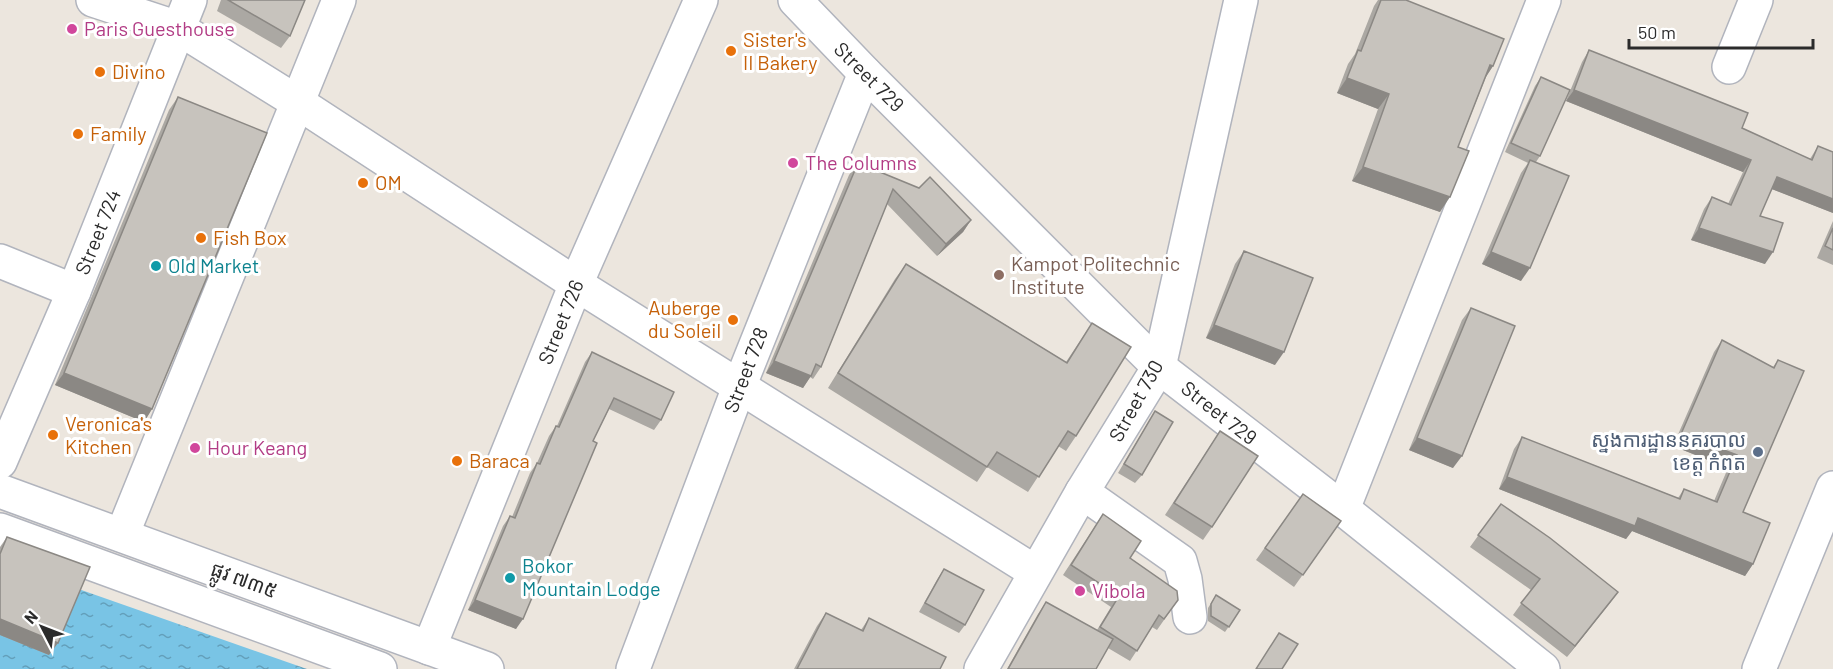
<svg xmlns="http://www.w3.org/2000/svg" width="1833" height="669" font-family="Barlow,'Noto Sans Khmer',sans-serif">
  <defs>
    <pattern id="water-ripples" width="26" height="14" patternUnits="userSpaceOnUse" patternTransform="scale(1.5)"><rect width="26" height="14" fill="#79c4e5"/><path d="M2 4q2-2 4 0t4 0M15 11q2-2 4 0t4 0" fill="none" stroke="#639fba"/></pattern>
  </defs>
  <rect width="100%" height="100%" fill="#ece6de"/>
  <!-- water -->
  <polygon fill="url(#water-ripples)" points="0,563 30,572 307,669 0,669"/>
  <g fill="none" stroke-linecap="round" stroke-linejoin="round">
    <!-- minor casing -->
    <g stroke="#b1b4bd" stroke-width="36">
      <g id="minor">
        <polyline points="93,0 178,28 297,102 576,284 1035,572"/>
        <polyline points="795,0 865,73 1159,367 1343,509 1543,669"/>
        <polyline points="1729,67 1756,0"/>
        <polyline points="0,261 74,291"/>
        <polyline points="0,462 74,291 190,0"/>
        <polyline points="0,491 487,669"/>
        <polyline points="1082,492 1180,561 1185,579 1190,617"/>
        <polyline points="1343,509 1544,0"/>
        <polyline points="0,530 380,669"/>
        <polyline points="122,535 339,0"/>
        <polyline points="429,648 576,284 701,0"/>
        <polyline points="633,669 739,387 865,73"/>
        <polyline points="981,669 1082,492 1159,367 1241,0"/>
        <polyline points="1759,669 1833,488"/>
      </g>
    </g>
    <!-- minor -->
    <use href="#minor" stroke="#fff" stroke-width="33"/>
  </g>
  <!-- wall -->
  <g fill="#aba8a3">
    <polygon points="221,0 305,0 290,36 281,48 217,11"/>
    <polygon points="1378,0 1406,0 1493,66 1486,77 1458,147 1440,212 1352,181 1378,109 1337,93 1348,64 1355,54 1374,6"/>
    <polygon points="1589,50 1742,128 1810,159 1818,146 1833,213 1772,189 1760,216 1765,264 1691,240 1704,209 1712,197 1728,204 1743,172 1566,101 1582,62"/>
    <polygon points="1541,77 1540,156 1536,162 1521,281 1482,264 1521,173 1528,163 1505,152 1535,86"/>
    <polygon points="178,97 152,409 144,422 55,385 169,110"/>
    <polygon points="858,163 971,220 963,232 937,256 887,204 821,367 813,379 810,377 803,388 766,373 849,175"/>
    <polygon points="1833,221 1833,265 1817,258"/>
    <polygon points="1244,251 1275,365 1206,338 1235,264"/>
    <polygon points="906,264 1066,362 1092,323 1076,436 1066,451 1058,446 1028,492 987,467 977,482 828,388 895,279"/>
    <polygon points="1471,308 1453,468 1409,450 1462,320"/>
    <polygon points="1722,340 1773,367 1778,360 1743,512 1753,564 1745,576 1632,531 1626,539 1499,489 1514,449 1522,437 1678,498 1684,489 1714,501 1728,468 1673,446 1714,352"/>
    <polygon points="592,352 661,420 654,430 609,409 593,441 516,629 468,610 503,526 510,516 512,517 530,473 537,463 549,436 556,426 557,426 585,362"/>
    <polygon points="1155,411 1142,475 1135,483 1118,473"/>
    <polygon points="1220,431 1212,527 1203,540 1165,515"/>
    <polygon points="1303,494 1341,521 1294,587 1256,560"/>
    <polygon points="1501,504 1618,592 1567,657 1513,615 1531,590 1470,547"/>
    <polygon points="1103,514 1130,558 1178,600 1157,630 1152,627 1130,661 1108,648 1096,669 1007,669 1038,614 1046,602 1097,630 1111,607 1063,575"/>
    <polygon points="7,537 49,655 0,635 0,547"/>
    <polygon points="944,569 965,625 959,633 919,612 938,578"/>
    <polygon points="1216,595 1240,610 1225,632 1208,621 1208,608"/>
    <polygon points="826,613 861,630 869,618 940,669 794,669 817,626"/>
  </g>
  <!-- shaded-wall -->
  <g fill="#8b8884">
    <polygon points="1490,65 1493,66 1483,81"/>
    <polygon points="1347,78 1389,94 1378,109 1337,93"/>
    <polygon points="1574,90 1751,160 1743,172 1566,101"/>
    <polygon points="1363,167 1450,197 1440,212 1352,181"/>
    <polygon points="1777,177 1833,199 1833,213 1769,188"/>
    <polygon points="971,220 963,232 937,256 946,244"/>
    <polygon points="1699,228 1773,252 1765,264 1691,240"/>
    <polygon points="1491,252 1530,268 1521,281 1482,264"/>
    <polygon points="1214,325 1284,352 1275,365 1206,338"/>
    <polygon points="774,361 811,376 803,388 766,373"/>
    <polygon points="64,373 152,409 144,422 55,385"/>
    <polygon points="1681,434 1737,455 1728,468 1673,446"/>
    <polygon points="1417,438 1462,456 1453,468 1409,450"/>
    <polygon points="1507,477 1638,518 1753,564 1745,576 1632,531 1626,539 1499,489"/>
    <polygon points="1618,592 1610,603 1567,657 1575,646"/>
    <polygon points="475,600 523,619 516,629 468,610"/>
    <polygon points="0,619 58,643 49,655 0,635"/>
  </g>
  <!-- building -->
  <g fill="#c7c3bd" stroke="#8b8884" stroke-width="1.5">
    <polygon points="228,0 305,0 290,36"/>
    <polygon points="1381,0 1406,0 1504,39 1493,66 1490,65 1458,147 1469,151 1450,197 1363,167 1389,94 1347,78 1358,50 1361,51"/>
    <polygon points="1589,50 1748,113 1742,128 1812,160 1818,146 1833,152 1833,199 1777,177 1760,216 1783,223 1773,252 1699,228 1712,197 1731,205 1751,160 1574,90"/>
    <polygon points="1541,77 1570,90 1540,156 1511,143"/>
    <polygon points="178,97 267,133 152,409 64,373"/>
    <polygon points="1530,160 1569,176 1530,268 1491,252"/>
    <polygon points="858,163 919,188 930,177 971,220 946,244 893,189 821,367 816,364 811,376 774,361"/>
    <polygon points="1833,228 1833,250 1825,246"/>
    <polygon points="1244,251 1313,278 1284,352 1214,325"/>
    <polygon points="906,264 1067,363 1092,323 1131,347 1076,436 1068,431 1039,477 997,452 987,467 838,373"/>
    <polygon points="1471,308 1515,326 1462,456 1417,438"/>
    <polygon points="1722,340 1774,368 1778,360 1804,371 1743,512 1770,523 1753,564 1638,518 1635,526 1507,477 1522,437 1680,499 1684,489 1717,502 1737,455 1681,434"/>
    <polygon points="592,352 674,392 661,420 614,398 593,441 597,443 523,619 475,600 510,516 515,518 537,463 540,464 556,426 559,427"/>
    <polygon points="1155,411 1173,422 1142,475 1124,464"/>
    <polygon points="1220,431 1258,456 1212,527 1174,503"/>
    <polygon points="1303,494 1341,521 1303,575 1265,548"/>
    <polygon points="1501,504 1550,538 1618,592 1575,646 1521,603 1540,579 1478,535"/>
    <polygon points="1103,514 1141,541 1130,558 1177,591 1178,600 1164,619 1159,615 1137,651 1100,627 1119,596 1071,565"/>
    <polygon points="7,537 90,567 58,643 0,619 0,554"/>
    <polygon points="944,569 984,590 965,625 925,603"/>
    <polygon points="1216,595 1240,610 1229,627 1211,616 1211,604"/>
    <polygon points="1046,602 1113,639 1096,669 1008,669"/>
    <polygon points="826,613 863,631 869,618 946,657 940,669 797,669"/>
    <polygon points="1279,633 1298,644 1282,669 1256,669"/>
  </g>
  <!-- markers -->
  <g fill="#d1479c" stroke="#fff" stroke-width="2">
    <circle cx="72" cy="29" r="6"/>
    <circle cx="793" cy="163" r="6"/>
    <circle cx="195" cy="448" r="6"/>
    <circle cx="1080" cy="591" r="6"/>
  </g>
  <g fill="#e8710a" stroke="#fff" stroke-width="2">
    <circle cx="731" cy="51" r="6"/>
    <circle cx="100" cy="72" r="6"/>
    <circle cx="78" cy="134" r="6"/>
    <circle cx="363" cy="183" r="6"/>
    <circle cx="201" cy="238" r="6"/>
    <circle cx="733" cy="320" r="6"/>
    <circle cx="53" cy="435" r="6"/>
    <circle cx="457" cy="461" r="6"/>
  </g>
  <g fill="#0f9aa8" stroke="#fff" stroke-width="2">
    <circle cx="156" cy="266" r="6"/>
    <circle cx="510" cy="578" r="6"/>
  </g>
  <circle fill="#8d6e63" stroke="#fff" stroke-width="2" cx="999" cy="275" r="6"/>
  <circle fill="#5c6f8a" stroke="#fff" stroke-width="2" cx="1758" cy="452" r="6"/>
  <g text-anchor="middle" stroke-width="6" stroke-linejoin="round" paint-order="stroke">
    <!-- hotel labels -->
    <g font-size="20" fill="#b23c85" stroke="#fff" text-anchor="start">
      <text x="84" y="36">Paris Guesthouse</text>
      <text x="805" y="170">The Columns</text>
      <text x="207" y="455">Hour Keang</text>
      <text x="1092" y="598">Vibola</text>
    </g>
    <!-- food labels -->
    <g font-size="20" fill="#c56008" stroke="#fff" text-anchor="start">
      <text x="743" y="47">Sister's<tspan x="743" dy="23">II Bakery</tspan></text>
      <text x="112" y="79">Divino</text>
      <text x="90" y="141">Family</text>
      <text x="375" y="190">OM</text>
      <text x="213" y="245">Fish Box</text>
      <text x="721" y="315" text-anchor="end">Auberge<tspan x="721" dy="23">du Soleil</tspan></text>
      <text x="65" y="431">Veronica's<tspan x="65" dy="23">Kitchen</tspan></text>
      <text x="469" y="468">Baraca</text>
    </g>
    <!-- street labels -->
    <g font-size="20" fill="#2b2b2b" stroke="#fff">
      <text transform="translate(869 77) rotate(45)" y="7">Street 729</text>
      <text transform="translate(98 232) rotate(-68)" y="7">Street 724</text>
      <text transform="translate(561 322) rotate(-68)" y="7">Street 726</text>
      <text transform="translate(746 370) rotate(-69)" y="7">Street 728</text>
      <text transform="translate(1136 401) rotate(-61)" y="7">Street 730</text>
      <text transform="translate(1219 413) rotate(38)" y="7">Street 729</text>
      <text transform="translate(244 580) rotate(20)" y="7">ផ្លូវ ៧៣៥</text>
    </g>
    <!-- education labels -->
    <g font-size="20" fill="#785e54" stroke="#fff" text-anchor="start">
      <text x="1011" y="271">Kampot Politechnic<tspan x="1011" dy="23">Institute</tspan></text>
    </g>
    <!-- culture labels -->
    <g font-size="20" fill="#0d838f" stroke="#fff" text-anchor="start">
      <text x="168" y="273">Old Market</text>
      <text x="522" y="573">Bokor<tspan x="522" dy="23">Mountain Lodge</tspan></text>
    </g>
    <!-- service labels -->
    <g font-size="20" fill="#4e5e75" stroke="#fff" text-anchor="end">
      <text x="1746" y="447">ស្នងការដ្ឋាននគរបាល<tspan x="1746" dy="23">ខេត្ត កំពត</tspan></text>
    </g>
  </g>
  <!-- north arrow -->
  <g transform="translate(42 627) rotate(312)" stroke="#ffffff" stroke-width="4.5" paint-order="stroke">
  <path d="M0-4.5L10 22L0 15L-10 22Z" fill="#2b2b2b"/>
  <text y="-9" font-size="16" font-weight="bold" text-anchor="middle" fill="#2b2b2b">N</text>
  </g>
  <!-- scale -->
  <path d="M1629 39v9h184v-9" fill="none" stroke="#2b2b2b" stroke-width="3"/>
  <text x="1638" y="39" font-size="18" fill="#2b2b2b" stroke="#ffffff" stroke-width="4.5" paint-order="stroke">50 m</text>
</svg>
